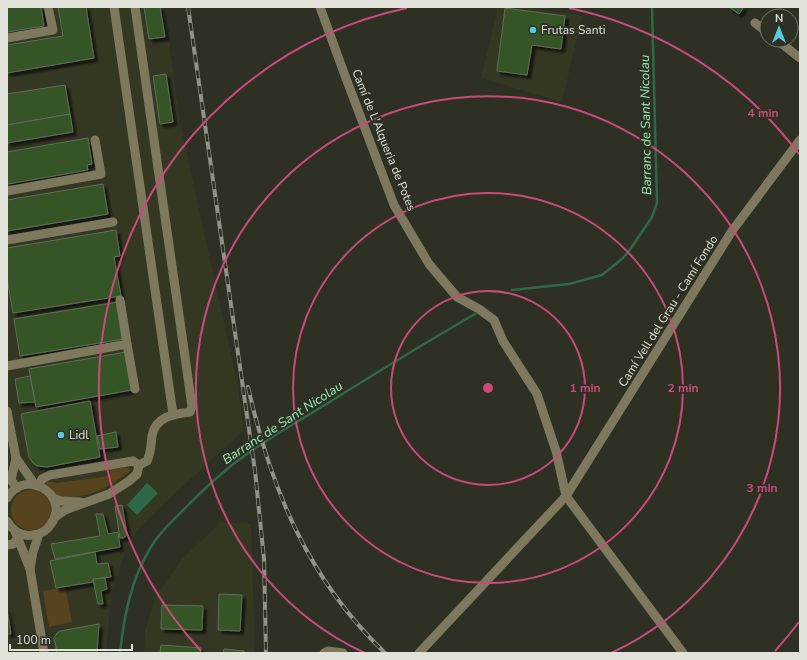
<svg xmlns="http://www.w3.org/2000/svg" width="807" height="660" font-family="'Nunito Sans',sans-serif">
  <defs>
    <filter id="shadow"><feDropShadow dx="3.5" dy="3.5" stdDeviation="1" flood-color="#0009"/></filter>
  </defs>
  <rect width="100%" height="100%" fill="#2d3022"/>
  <!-- built -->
  <g fill="#343823">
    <polygon points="7,7 164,7 180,123 237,381 244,430 169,499 137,530 126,549 111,598 106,653 7,653"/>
    <polygon points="498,7 527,7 582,16 562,102 481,78"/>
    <polygon points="221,522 251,524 255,653 144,653 145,630 157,594 182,559"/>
  </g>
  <!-- green -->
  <g fill="#58431f">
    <path d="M 125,467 L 130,469 L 130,471 C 113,485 95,494 74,497 C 68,498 63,499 58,496 C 53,493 49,487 45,483 L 47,481 L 57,483 L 103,477 L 110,474 L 110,469 Z"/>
    <circle cx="31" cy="510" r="20"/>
    <polygon points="65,587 72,622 49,627 43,591"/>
  </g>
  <!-- water -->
  <polygon fill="#2e6947" points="147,483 158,493 137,515 127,505"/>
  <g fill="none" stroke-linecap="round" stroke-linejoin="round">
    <!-- stream -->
    <g stroke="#2e6947" stroke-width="2.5">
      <polyline points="512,290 569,284 602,275 623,258 629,251 652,217 657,203 652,7"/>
      <path d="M 120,653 C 124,616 131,579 151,547 C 161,530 176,518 189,504 C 201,492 214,480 227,469 C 258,444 294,424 328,403 C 376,373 425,343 475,314"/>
    </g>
  </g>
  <!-- building -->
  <g fill="#345525" stroke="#626c5e" filter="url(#shadow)">
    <polygon points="7,7 41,7 44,26 7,32"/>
    <polygon points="58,7 86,7 94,58 7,73 7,45 63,36"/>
    <polygon points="144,7 160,7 165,37 149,39"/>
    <polygon points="729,7 744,7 739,14"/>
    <polygon points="505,8 565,16 561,49 532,45 527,75 497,71"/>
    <polygon points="166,74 173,122 160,124 153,76"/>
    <polygon points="65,85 70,114 7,125 7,94"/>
    <polygon points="70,114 73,132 7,143 7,125"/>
    <polygon points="88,138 92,164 87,165 88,170 8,184 7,176 7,152"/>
    <polygon points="103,184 108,214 7,231 7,200"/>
    <polygon points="116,230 120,256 114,257 121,296 13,313 7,278 7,248"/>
    <polygon points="118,302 124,339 20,356 14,319"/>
    <polygon points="126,352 132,390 36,407 29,369"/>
    <polygon points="30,376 35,402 19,403 15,379"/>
    <polygon points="90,401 100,457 47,467 37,466 33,463 29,457 21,414"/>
    <polygon points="116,432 118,447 100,449 97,436"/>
    <polygon points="122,505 127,534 124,538 120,538 115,506"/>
    <polygon points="96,514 103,514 108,534 118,532 120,547 55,559 51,544 100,536"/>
    <polygon points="95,552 97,564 108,563 111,577 93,579 93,582 56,588 50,561"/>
    <polygon points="105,578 107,589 101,591 103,604 98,604 93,579"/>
    <polygon points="219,594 242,595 240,631 218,630"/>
    <polygon points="162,605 203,606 202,630 161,629"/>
    <polygon points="7,609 11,634 7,634"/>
    <polygon points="99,624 97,653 57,653 54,638 57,633 60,631"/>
    <polygon points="161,645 201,648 200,653 160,653"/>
    <polygon points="224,649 244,651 244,653 223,653"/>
  </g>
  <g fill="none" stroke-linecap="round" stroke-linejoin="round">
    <!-- minor -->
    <g stroke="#7d785e" stroke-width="9">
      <polyline points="114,7 173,414"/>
      <path d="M 135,7 L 192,406 L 190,412 C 173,414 155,417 152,436 C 151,445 151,453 147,461 L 139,465"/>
      <polyline points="320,7 344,73 394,205 429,264 457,297 479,309 494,320 503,341 537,394 556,451 566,496 683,653"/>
      <polyline points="755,23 767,32"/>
      <polyline points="7,38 53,30 48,7"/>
      <polyline points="777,40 800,58"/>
      <polyline points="7,191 101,174 95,140"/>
      <polyline points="7,240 113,222"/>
      <polyline points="127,344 135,389"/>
      <polyline points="7,366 127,344 120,300"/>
      <polyline points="7,411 16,458 11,480 17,488"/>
      <polyline points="16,458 31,479 34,485"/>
      <polyline points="38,486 42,479 50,475 133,461 139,465"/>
      <path d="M 7,498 C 26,466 71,496 51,524 C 47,531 40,534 33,535 C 22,537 13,531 7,521"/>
      <polyline points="53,498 60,501 81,502"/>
      <polyline points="55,517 65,510 109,494 129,481 137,474 139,465"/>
      <polyline points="15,531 30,569 44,653"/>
      <polyline points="7,545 13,544 18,538"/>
      <polyline points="30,569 33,552 39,534"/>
      <polyline points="324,653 328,651 343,653"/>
      <polyline points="419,653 566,496 732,231 800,140"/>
    </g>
    <!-- rail casing -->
    <g stroke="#919388" stroke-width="4">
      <g id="rail">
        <polyline points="188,7 255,471 264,559 266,653"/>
        <path d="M 248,387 C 271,489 308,579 385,653"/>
      </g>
    </g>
    <!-- rail -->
    <use href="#rail" stroke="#2d3022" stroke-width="2.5" stroke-dasharray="8" stroke-linecap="butt"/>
  </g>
  <!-- distance rings -->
  <g fill="none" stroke="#ca4b7b" stroke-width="2">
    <circle cx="488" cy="388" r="97"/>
    <circle cx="488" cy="388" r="195"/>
    <path d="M365 653A292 292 0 1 1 611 653"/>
    <path d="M799 622A389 389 0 0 1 775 651M201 651A389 389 0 0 1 407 8M569 8A389 389 0 0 1 799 154"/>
  </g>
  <!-- markers -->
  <g fill="#56c9e1" stroke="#2d3022" stroke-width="1.5">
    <circle cx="533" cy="30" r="4"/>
    <circle cx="61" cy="435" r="4"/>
  </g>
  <g text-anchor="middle" stroke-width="3.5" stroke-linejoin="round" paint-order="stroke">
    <!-- poi labels -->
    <g font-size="12" fill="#e1e3da" stroke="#2d3022" text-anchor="start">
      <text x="541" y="34">Frutas Santi</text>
      <text x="69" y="439">Lidl</text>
    </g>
    <!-- street labels -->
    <g font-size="12" fill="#e1e3da" stroke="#2d3022">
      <text transform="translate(384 140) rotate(68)" y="4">Camí de L'Alqueria de Potes</text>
      <text transform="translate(668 311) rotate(-58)" y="4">Camí Vell del Grau - Camí Fondo</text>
    </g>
    <!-- water labels -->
    <g font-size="13" font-style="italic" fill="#98efb9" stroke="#2d3022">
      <text transform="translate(645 125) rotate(-91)" y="5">Barranc de Sant Nicolau</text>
      <text transform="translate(282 422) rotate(-33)" y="5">Barranc de Sant Nicolau</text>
    </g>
  </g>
  <circle cx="488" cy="388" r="6" fill="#ca4b7b" stroke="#2d3022" stroke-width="2"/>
  <g font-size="12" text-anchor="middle" font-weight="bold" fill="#ca4b7b" stroke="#2d3022" stroke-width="3.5" stroke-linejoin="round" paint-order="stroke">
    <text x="763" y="117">4 min</text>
    <text x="585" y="392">1 min</text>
    <text x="683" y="392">2 min</text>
    <text x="762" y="492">3 min</text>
  </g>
  <!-- border -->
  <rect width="807" height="660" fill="none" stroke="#e1e3da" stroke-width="16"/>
  <!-- north arrow -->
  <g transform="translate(779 28)"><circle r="19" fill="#2d3022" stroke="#75786c"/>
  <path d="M0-3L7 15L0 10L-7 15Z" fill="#56c9e1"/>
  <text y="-6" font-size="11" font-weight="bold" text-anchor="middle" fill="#e1e3da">N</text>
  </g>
  <!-- scale -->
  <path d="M10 644v6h122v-6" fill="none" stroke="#e1e3da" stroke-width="2"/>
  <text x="16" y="644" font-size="12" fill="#e1e3da" stroke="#2d3022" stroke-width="3" paint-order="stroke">100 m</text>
</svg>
